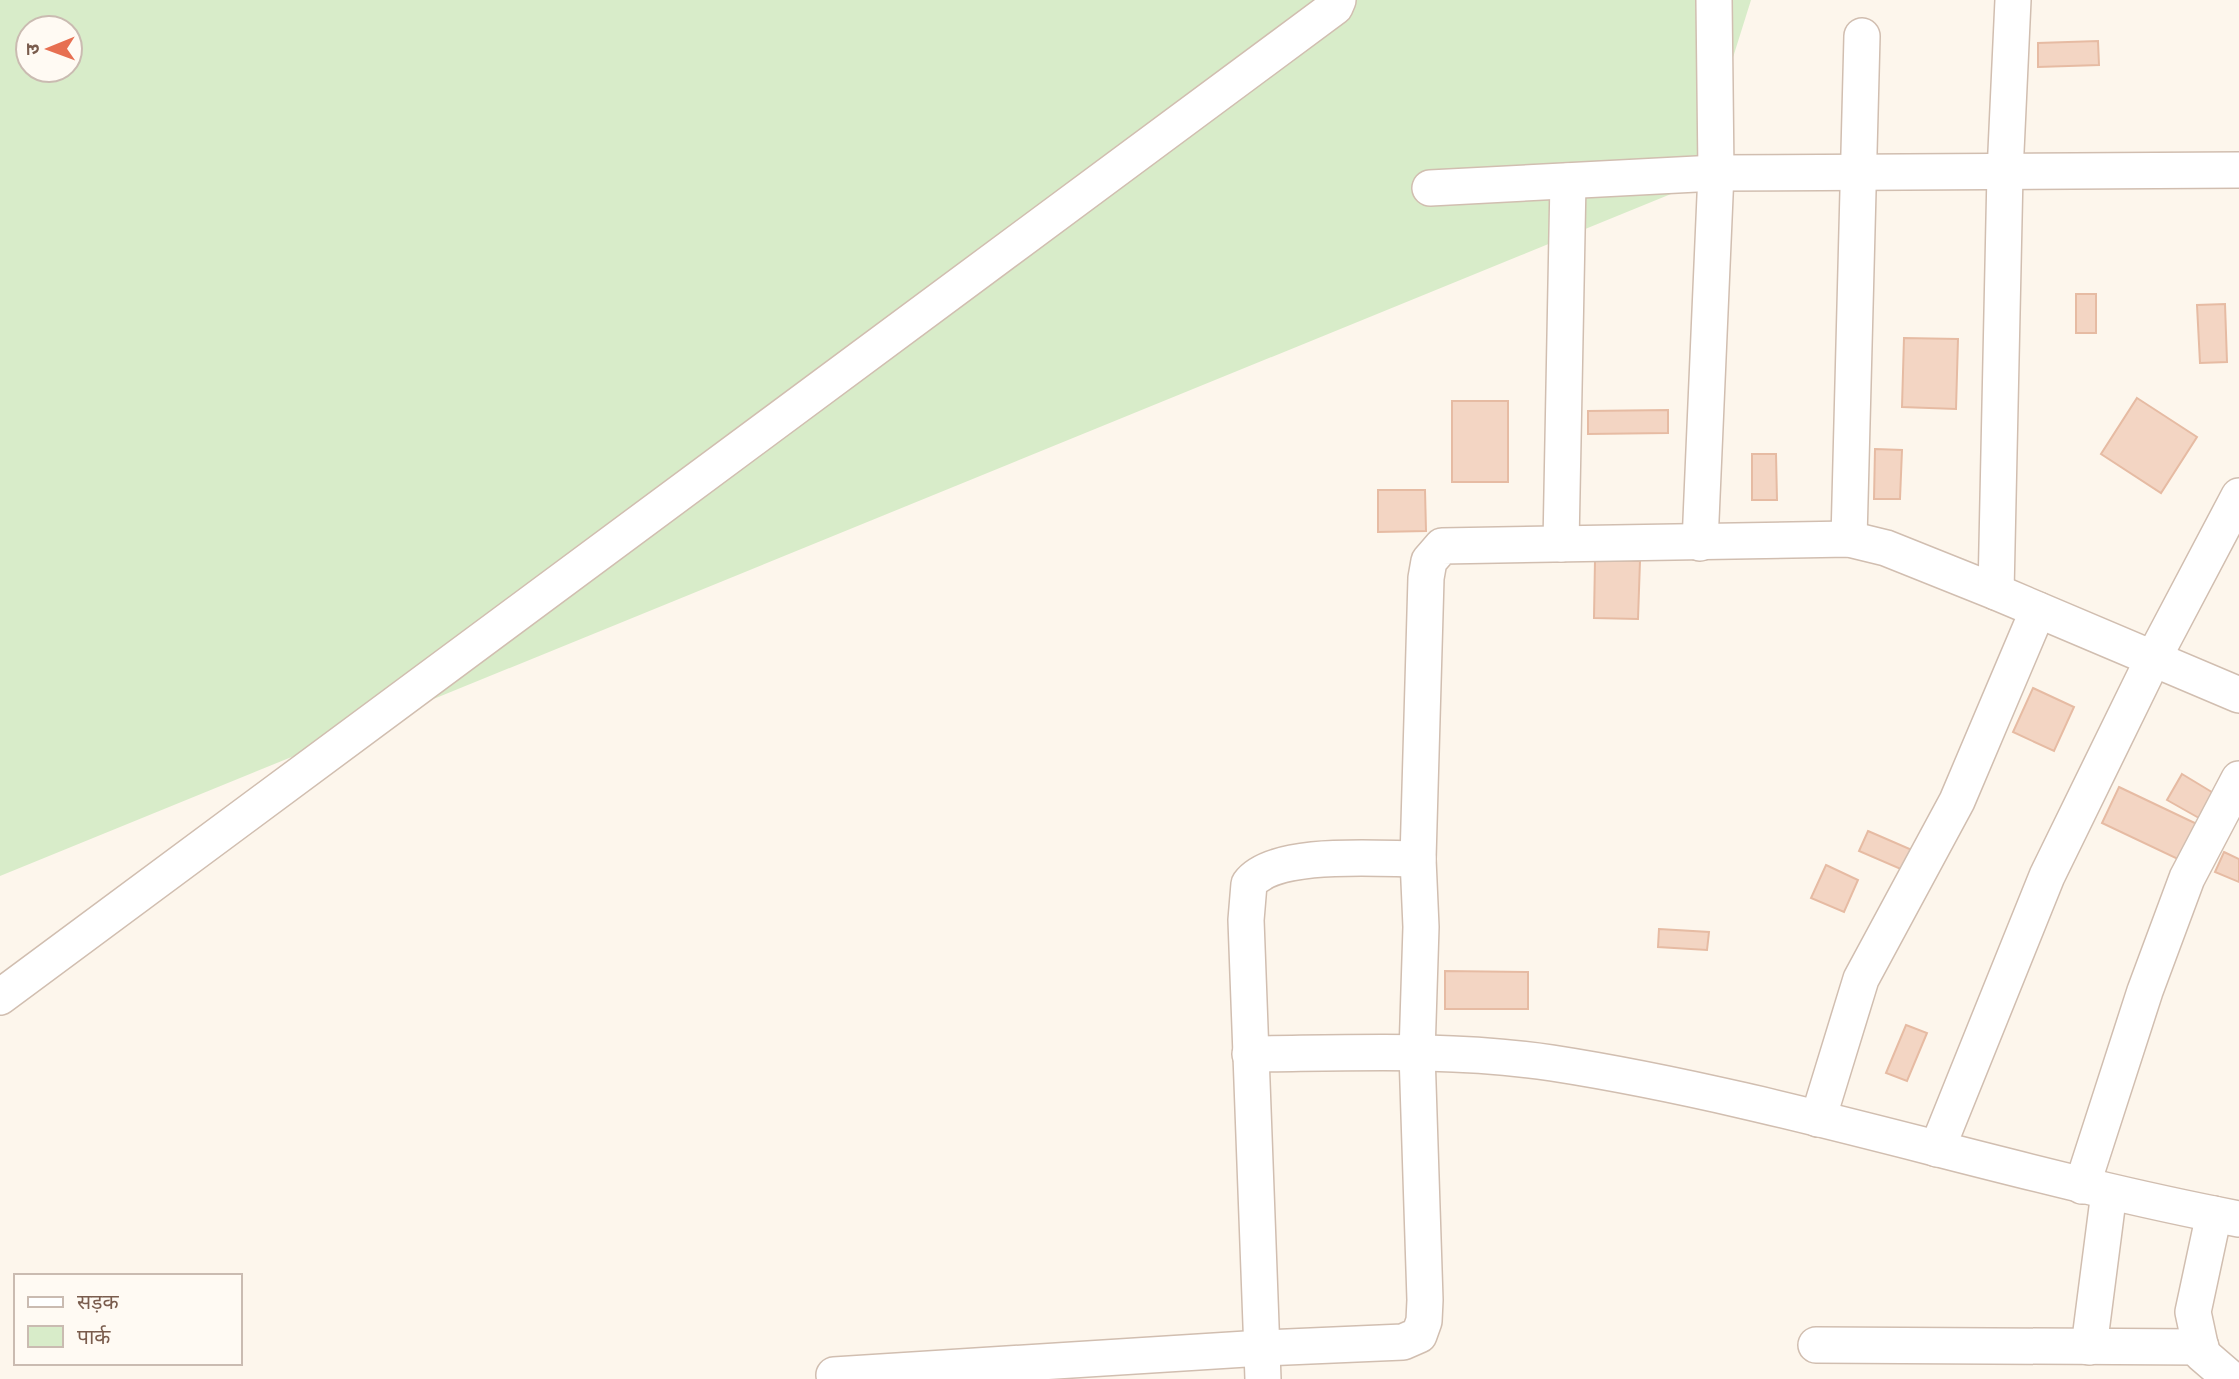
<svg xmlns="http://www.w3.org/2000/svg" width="2239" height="1379" font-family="'Fira Sans Condensed','Noto Sans Devanagari',sans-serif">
  <rect width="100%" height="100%" fill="#fdf6ec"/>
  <!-- green -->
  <path fill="#d8ecc9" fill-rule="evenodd" d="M 0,0 L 1751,0 L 1693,185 L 0,876 ZM 28,28 L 70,28 L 70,70 L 28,70 Z"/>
  <!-- building -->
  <g fill="#f3d5c3" stroke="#e6bba3" stroke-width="2">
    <polygon points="2098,41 2099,65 2038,67 2038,43"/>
    <rect x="2076" y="294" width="20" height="39"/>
    <polygon points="2225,304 2227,362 2200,363 2197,305"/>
    <polygon points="1904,338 1958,339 1956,409 1902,407"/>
    <polygon points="2137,398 2197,437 2161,493 2101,454"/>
    <rect x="1452" y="401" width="56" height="81"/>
    <polygon points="1668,410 1668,433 1588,434 1588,411"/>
    <polygon points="1875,449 1902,450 1900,499 1874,499"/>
    <polygon points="1752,454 1776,454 1777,500 1752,500"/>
    <polygon points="1378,490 1425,490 1426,531 1378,532"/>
    <polygon points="1595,560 1640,561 1638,619 1594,618"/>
    <polygon points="2033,688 2074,707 2054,751 2013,732"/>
    <polygon points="2182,774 2220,797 2206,822 2167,800"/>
    <polygon points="2119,787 2199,825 2182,861 2102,823"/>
    <polygon points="1868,831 1912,850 1903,870 1859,851"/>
    <polygon points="2224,852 2239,859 2239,882 2215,872"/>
    <polygon points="1826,865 1858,880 1844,912 1811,898"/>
    <polygon points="1659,929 1709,932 1707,950 1658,947"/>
    <polygon points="1445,971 1528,972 1528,1009 1445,1009"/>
    <polygon points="1906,1025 1927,1033 1907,1081 1886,1073"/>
  </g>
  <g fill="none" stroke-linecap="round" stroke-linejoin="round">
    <!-- minor casing -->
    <g stroke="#d1beb0" stroke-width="38">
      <g id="minor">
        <polyline points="1430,188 1716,173 2239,170"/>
        <polyline points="1849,539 1862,36"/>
        <polyline points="1700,543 1716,173 1714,0"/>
        <polyline points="1561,544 1568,181"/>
        <polyline points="1996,592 2005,173 2013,0"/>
        <polyline points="0,997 1335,7 1338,0"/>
        <path d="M 1250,1054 C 1351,1053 1452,1048 1552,1063 C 1784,1099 2008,1175 2239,1219"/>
        <polyline points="1818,1119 1861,979 1957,801 2038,610"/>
        <polyline points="1937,1149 2047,876 2153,659 2239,496"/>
        <polyline points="2082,1186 2145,991 2187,878 2239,779"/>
        <polyline points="2214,1214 2193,1312 2202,1354 2231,1379"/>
        <polyline points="1816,1345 2201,1347"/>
        <polyline points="2089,1347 2109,1192"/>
        <polyline points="834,1375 1262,1348 1403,1342 1419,1335 1424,1321 1425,1300 1417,1053 1421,927 1418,859 1426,578 1429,561 1442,546 1849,539 1886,548 1996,592 2239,695"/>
        <path d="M 1263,1379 L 1246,920 L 1249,884 C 1273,850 1379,859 1418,859"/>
      </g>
    </g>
    <!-- minor -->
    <use href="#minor" stroke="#fff" stroke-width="35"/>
  </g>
  <!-- legend -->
  <rect x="14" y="1274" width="228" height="91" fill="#fffaf3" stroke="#cabbb1" stroke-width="2"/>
  <rect x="28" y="1297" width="35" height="10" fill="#ffffff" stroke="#cabbb1" stroke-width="2"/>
  <text x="77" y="1309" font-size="21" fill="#7a5c4d">सड़क</text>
  <rect x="28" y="1326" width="35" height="21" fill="#d8ecc9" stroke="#cabbb1" stroke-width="2"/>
  <text x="77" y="1344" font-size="21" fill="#7a5c4d">पार्क</text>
  <!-- north arrow -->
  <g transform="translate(49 49) rotate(269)"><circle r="33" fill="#fffaf3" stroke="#cabbb1" stroke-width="2"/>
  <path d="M0-5L12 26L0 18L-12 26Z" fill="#e76f51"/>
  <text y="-10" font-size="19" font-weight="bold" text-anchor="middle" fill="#7a5c4d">उ</text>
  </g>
</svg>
